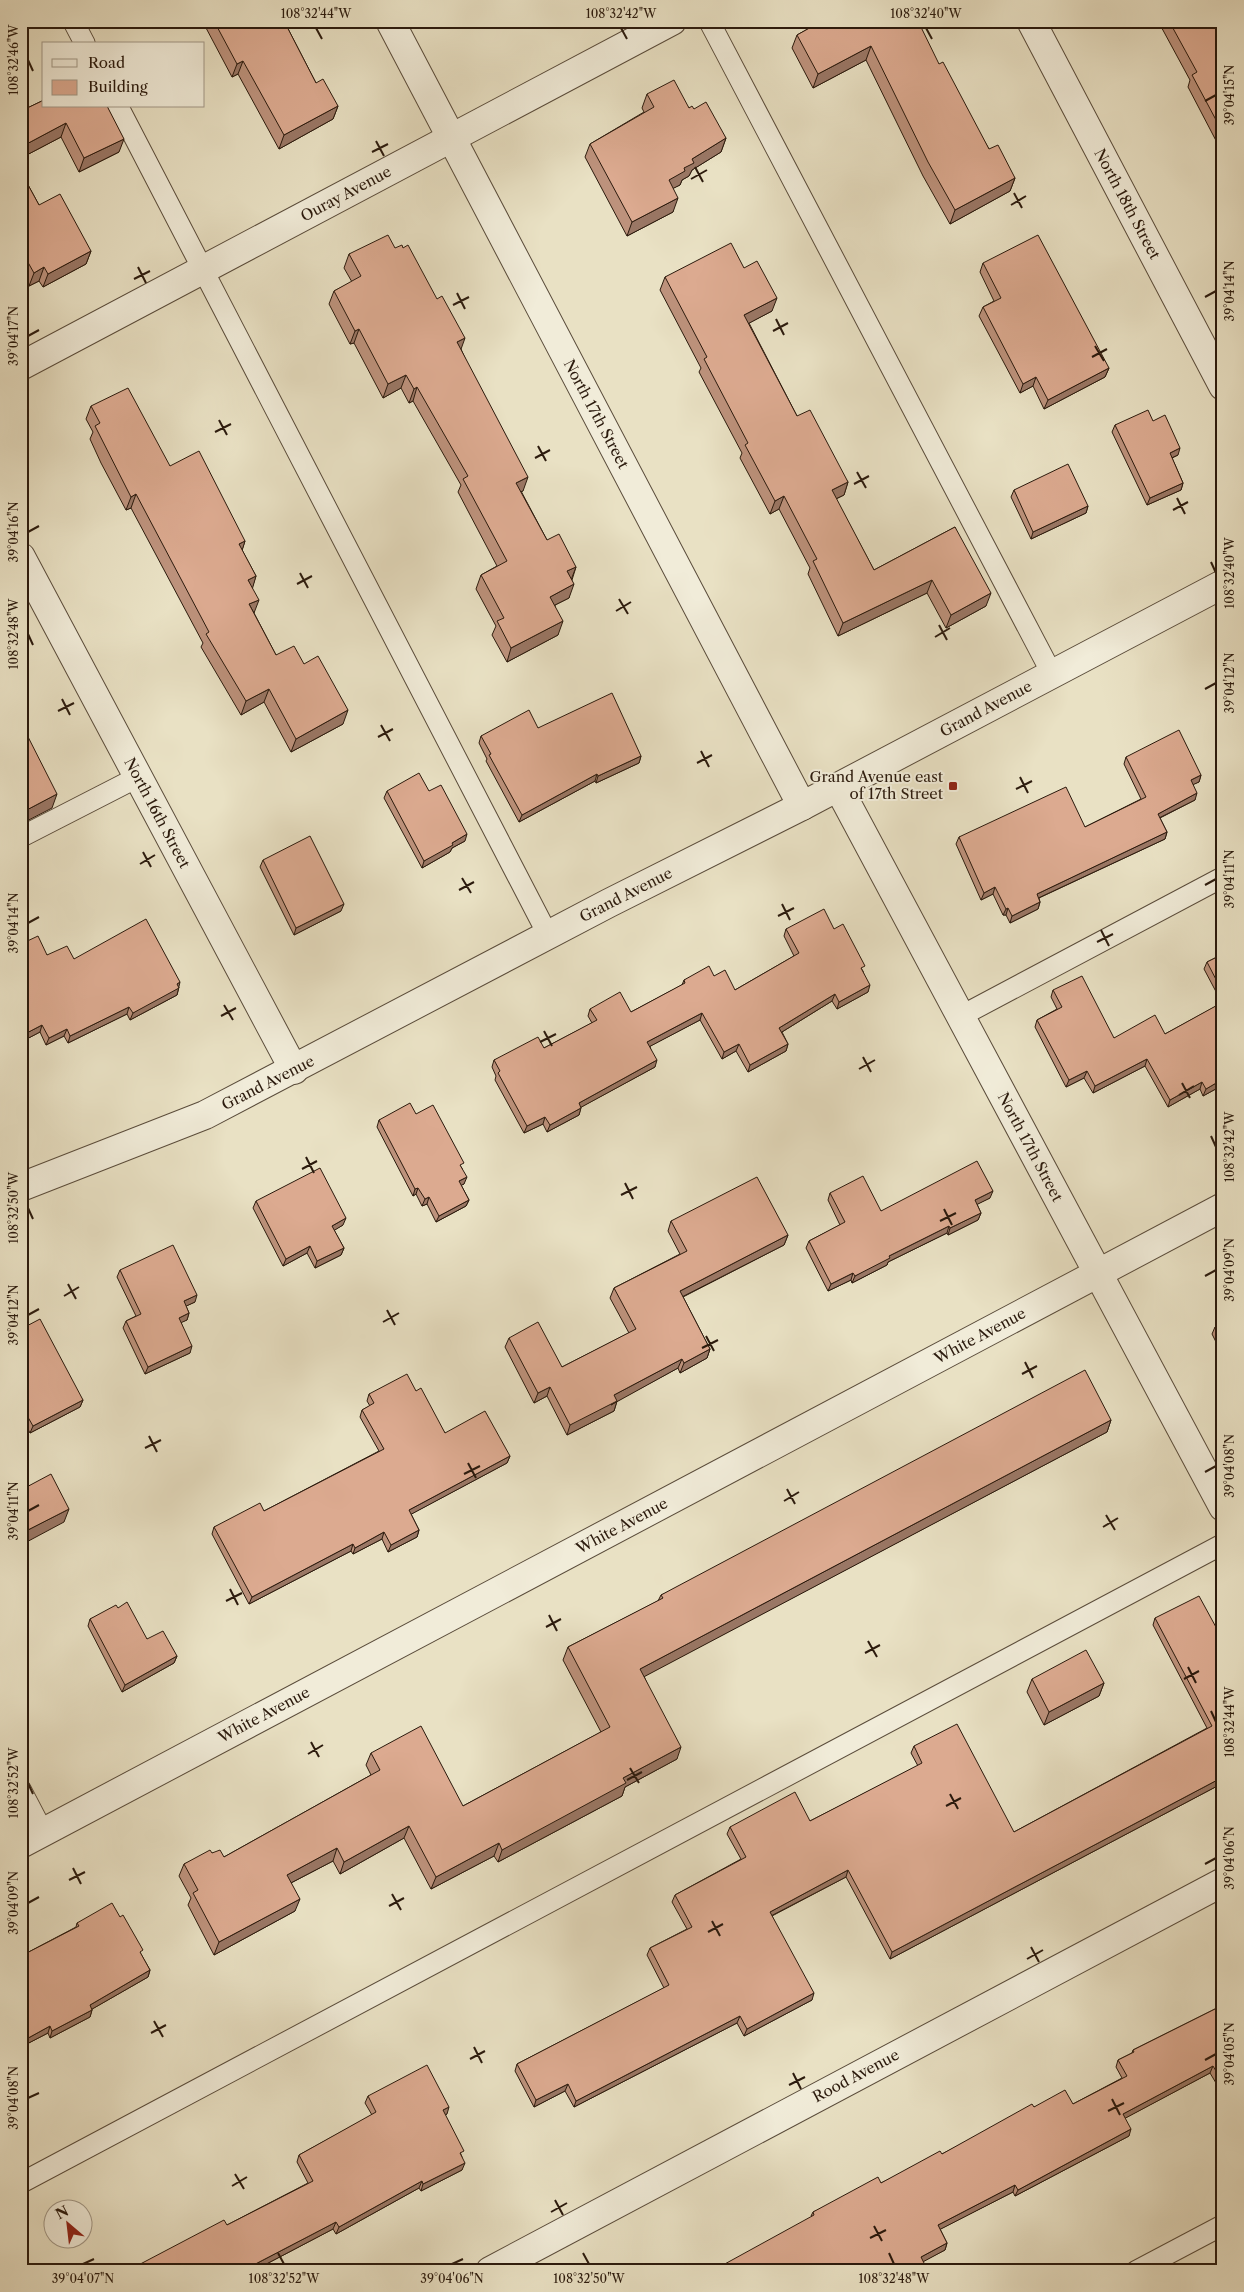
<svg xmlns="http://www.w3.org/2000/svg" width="1244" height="2292" font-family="'Libre Caslon Text',serif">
  <rect width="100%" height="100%" fill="#e9e1c4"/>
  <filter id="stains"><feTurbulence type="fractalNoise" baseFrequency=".004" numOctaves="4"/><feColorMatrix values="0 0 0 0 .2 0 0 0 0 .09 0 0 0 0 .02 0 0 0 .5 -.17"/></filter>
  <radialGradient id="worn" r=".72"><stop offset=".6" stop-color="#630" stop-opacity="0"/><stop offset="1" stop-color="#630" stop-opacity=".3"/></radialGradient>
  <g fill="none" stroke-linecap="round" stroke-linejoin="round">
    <!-- service casing -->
    <g stroke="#5a4c3b" stroke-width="22">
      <g id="service">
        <polyline points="73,21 85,44"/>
        <polyline points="709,21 1052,674"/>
        <polyline points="118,106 548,935"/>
        <polyline points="21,837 138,777"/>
        <polyline points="961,1016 1223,877"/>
        <polyline points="21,1790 43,1832"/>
        <polyline points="21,2183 1223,1544"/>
        <polyline points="1136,2271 1223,2225"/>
      </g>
    </g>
    <!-- minor casing -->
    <g stroke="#5a4c3b" stroke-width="30">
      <g id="minor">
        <polyline points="390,21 802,806"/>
        <polyline points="1031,21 1223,386"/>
        <polyline points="21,366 672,21"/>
        <polyline points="21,557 294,1070"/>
        <polyline points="838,787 1223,1507"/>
        <polyline points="21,1844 1223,1207"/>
        <polyline points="490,2271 1223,1882"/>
      </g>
    </g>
    <!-- tertiary casing -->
    <g stroke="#5a4c3b" stroke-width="30">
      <polyline id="tertiary" points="21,1187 205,1115 609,903 802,806 1223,584"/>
    </g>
    <!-- service -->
    <use href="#service" stroke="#f1ecd9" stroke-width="20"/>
    <!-- minor -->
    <use href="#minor" stroke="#f1ecd9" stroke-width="28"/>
    <!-- tertiary -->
    <use href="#tertiary" stroke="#f1ecd9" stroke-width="28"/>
  </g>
  <!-- wall -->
  <g fill="#bd927c" stroke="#2b1a0d">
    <polygon points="206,21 284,21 316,83 338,106 333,119 279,149 238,74 232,77 205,26"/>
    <polygon points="822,21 939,64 989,149 1015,178 1010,191 950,224 923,176 866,60 813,88 792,48 797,35"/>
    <polygon points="1158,21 1223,21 1223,154 1188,87 1190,80"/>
    <polygon points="647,94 694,109 726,138 721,152 692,170 689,176 682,180 680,185 673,188 673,212 627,236 585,157 590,144 644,112 642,108"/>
    <polygon points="44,100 119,152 79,172 61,137 21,158 21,111"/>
    <polygon points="21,172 39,205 91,251 86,264 43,287 39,281 29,286 21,272"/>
    <polygon points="395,248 461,349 523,491 521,491 547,540 576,567 572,580 569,598 555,605 558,635 507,662 492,635 496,626 476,589 481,575 497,566 458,492 461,485 413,401 409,403 401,388 383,398 354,343 350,344 329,304 334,291 352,282 344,268 349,254"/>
    <polygon points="983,263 1109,368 1105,377 1044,409 1033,386 1020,393 979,316 983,307 994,301 980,272"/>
    <polygon points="744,268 772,311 749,323 797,416 848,482 844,495 836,499 874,570 955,527 986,606 946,628 927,593 838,636 808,574 810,568 779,509 770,514 740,458 742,453 699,372 701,368 660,290 665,277"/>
    <polygon points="91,406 170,466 245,541 242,550 256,576 252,588 254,613 276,655 304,664 343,724 291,752 264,702 241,715 201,647 203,643 131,508 126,510 101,463 90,439 93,432 86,419"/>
    <polygon points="1153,421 1178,455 1172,458 1183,483 1181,490 1147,505 1112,432 1115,425"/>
    <polygon points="1014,490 1088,506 1086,513 1031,539 1011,497"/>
    <polygon points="538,728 641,756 639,763 596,783 595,781 519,822 486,761 487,759 479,743 481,736"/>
    <polygon points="1126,757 1201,775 1199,782 1193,784 1195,800 1160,818 1167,832 1165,839 1039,898 1040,902 1038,909 1010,923 1006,915 1003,915 993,894 981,900 956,844 959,837 1085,827 1141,799 1124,764"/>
    <polygon points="387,791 465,841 452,848 450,852 422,868 384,798"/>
    <polygon points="263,860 341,911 294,935 260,867"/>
    <polygon points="786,929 834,929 863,971 868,992 837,1009 832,1001 782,1032 788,1044 786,1051 748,1072 736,1051 722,1059 700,1020 650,1046 655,1067 581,1107 579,1115 547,1132 543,1124 524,1133 495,1080 496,1076 492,1067 494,1060 544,1048 592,1023 588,1016 590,1009 631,1012 682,985 684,980 714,976 735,990 794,956 784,936"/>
    <polygon points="21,944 47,955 74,959 179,987 177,995 130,1020 127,1014 68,1043 64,1036 46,1045 40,1032 21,1042"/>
    <polygon points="1223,954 1223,1085 1203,1096 1200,1089 1168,1107 1145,1066 1093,1093 1084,1078 1066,1087 1035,1027 1037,1020 1057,1009 1051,997 1053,990 1114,1038 1165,1034 1222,1003 1204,969 1207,962"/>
    <polygon points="416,1114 462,1168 464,1184 461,1185 469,1200 466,1206 436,1222 427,1204 422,1206 416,1194 413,1196 377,1127 379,1120"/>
    <polygon points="830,1193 881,1211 990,1198 977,1204 981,1213 978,1220 948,1235 947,1233 888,1262 887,1265 852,1283 851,1280 828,1291 806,1248 809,1241 840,1225 828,1200"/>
    <polygon points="256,1201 343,1225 334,1230 344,1248 341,1255 315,1268 307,1253 283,1266 253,1208"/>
    <polygon points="671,1221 788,1235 784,1245 683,1297 710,1349 707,1358 680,1373 678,1368 617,1401 614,1411 567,1435 547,1396 534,1403 505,1347 509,1338 562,1367 629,1333 610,1298 614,1288 680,1254 668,1231"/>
    <polygon points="120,1270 195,1302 186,1306 189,1313 187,1320 181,1322 190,1353 145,1374 123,1328 126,1321 136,1316 117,1277"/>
    <polygon points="1223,1323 1223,1360 1216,1347 1217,1344 1212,1334 1215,1327"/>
    <polygon points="21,1329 83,1400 80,1407 30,1433 21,1416"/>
    <polygon points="416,1391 445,1433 510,1456 507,1463 411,1514 419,1530 417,1537 388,1552 382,1539 353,1554 351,1551 249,1604 212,1534 214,1527 264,1511 379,1451 360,1417 362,1410 370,1406 367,1401 369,1394"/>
    <polygon points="1111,1420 1107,1432 644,1676 677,1759 625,1787 622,1796 498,1862 494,1856 431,1889 404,1838 340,1874 333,1861 291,1883 295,1911 214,1955 188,1905 191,1898 179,1876 184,1864 212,1853 224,1857 371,1775 366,1765 371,1753 463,1806 601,1732 563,1660 568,1647 658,1601 661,1595"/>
    <polygon points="118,1608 147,1639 177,1656 174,1663 122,1692 88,1626 90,1619"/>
    <polygon points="1155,1618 1223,1640 1223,1783 890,1959 846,1877 772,1916 812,2000 744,2036 737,2023 574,2107 565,2091 534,2107 515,2071 517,2064 664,1988 647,1955 650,1948 687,1929 672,1902 675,1895 741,1859 727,1834 730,1827 810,1821 918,1766 911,1753 914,1746 1014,1832 1207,1728 1153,1625"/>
    <polygon points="1032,1679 1104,1683 1099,1696 1044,1725 1027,1692"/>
    <polygon points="120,1917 150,1970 148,1977 92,2009 92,2010 90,2017 50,2038 48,2033 21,2047 21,1956 76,1927 77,1923"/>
    <polygon points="1222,2002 1223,2079 1216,2083 1210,2073 1125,2118 1129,2136 1015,2196 1013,2192 940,2229 947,2243 945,2250 923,2261 811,2216 813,2212 881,2183 942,2154 1034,2107 1073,2104 1122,2078 1116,2067 1118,2060 1132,2053 1133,2050 1221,2006"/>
    <polygon points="368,2096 447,2114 445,2115 462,2157 462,2170 421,2191 419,2188 336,2234 333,2229 253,2271 127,2271 227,2225 308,2183 297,2162 299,2155 372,2115 365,2103"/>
  </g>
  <!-- shaded-wall -->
  <g fill="#9a7765" stroke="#2b1a0d">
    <polygon points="871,46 866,60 813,88 818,74"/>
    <polygon points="243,61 238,74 232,77 237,64"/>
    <polygon points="338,106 333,119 279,149 284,135"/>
    <polygon points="66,123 61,137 21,158 21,147"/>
    <polygon points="726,138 721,152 692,170 689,176 682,180 680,185 664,193 669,180 684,168 692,159"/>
    <polygon points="124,139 119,152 79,172 84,158"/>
    <polygon points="1015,178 1010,191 950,224 955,210"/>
    <polygon points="678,198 673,212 627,236 632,222"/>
    <polygon points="91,251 86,264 43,287 48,274"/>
    <polygon points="44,267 39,281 29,286 34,273"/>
    <polygon points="777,298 772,311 740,328 744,315"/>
    <polygon points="359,329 354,343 350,344 355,331"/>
    <polygon points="465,338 460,352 457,342"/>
    <polygon points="1109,368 1105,377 1044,409 1048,400"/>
    <polygon points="406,375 401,388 383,398 388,384"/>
    <polygon points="1036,377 1033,386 1020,393 1023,384"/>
    <polygon points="417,387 413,401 409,403 414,389"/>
    <polygon points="1180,448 1178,455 1167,460 1170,453"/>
    <polygon points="528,477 523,491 511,496 516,483"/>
    <polygon points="848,482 844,495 827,503 832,490"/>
    <polygon points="1183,483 1181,490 1147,505 1150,498"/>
    <polygon points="136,494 131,508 126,510 131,497"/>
    <polygon points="784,496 779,509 770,514 775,501"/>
    <polygon points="1088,506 1086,513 1031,539 1033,532"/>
    <polygon points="245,541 241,554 239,544"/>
    <polygon points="576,567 571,580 567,571"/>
    <polygon points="256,576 252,590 248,580"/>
    <polygon points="932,580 927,593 838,636 843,623"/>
    <polygon points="574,584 569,598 545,610 550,597"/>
    <polygon points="991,593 986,606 946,628 951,615"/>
    <polygon points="259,600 254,613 249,604"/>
    <polygon points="563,621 558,635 507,662 511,648"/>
    <polygon points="269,689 264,702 241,715 246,701"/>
    <polygon points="348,710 343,724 291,752 296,739"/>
    <polygon points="641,756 639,763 596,783 598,776"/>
    <polygon points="597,774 595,781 519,822 522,815"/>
    <polygon points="1201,775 1199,782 1188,787 1191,780"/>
    <polygon points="1197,793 1195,800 1155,820 1158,814"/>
    <polygon points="57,794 52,808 21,824 21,813"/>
    <polygon points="1167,832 1165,839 1034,900 1037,894"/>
    <polygon points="467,834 465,841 452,848 450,852 422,868 424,861 452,843"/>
    <polygon points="995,887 993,894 981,900 984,893"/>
    <polygon points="1040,902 1038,909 1010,923 1012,916"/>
    <polygon points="344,904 341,911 294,935 296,928"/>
    <polygon points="1008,908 1006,915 1003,915 1006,909"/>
    <polygon points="180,982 177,995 130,1020 133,1013"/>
    <polygon points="870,985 868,992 837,1009 839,1002"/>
    <polygon points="835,994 832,1001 777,1035 779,1028"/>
    <polygon points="129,1007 127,1014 68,1043 70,1036"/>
    <polygon points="702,1013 700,1020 645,1049 647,1042"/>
    <polygon points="42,1025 40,1032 21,1042 21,1036"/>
    <polygon points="67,1029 64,1036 46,1045 49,1038"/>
    <polygon points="739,1044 736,1051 722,1059 724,1052"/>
    <polygon points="788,1044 786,1051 748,1072 750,1065"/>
    <polygon points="1147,1059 1145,1066 1093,1093 1095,1086"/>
    <polygon points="657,1060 655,1067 576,1110 579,1103"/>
    <polygon points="1087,1071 1084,1078 1066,1087 1069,1080"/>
    <polygon points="1223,1079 1223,1085 1203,1096 1206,1089"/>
    <polygon points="1202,1082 1200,1089 1168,1107 1170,1100"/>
    <polygon points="581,1108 579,1115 547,1132 550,1125"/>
    <polygon points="545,1117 543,1124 524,1133 527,1126"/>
    <polygon points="467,1177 464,1184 456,1188 459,1181"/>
    <polygon points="418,1188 416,1194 413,1196 415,1189"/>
    <polygon points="993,1191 990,1198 972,1207 975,1200"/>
    <polygon points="429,1197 427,1204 422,1206 425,1199"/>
    <polygon points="469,1200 466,1206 436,1222 439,1216"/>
    <polygon points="981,1213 978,1220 948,1235 950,1228"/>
    <polygon points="346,1218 343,1225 330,1233 332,1226"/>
    <polygon points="949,1226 947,1233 888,1262 887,1265 852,1283 855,1276 889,1256"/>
    <polygon points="788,1235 784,1245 676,1300 680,1291"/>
    <polygon points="310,1246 307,1253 283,1266 286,1259"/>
    <polygon points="344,1248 341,1255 315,1268 317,1261"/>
    <polygon points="853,1273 851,1280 828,1291 831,1284"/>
    <polygon points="197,1295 195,1302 182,1308 184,1301"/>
    <polygon points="189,1313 187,1320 176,1325 179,1318"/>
    <polygon points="192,1346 190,1353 145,1374 148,1367"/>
    <polygon points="710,1349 707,1358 680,1373 684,1363"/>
    <polygon points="682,1359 678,1368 611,1405 617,1401 614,1411 567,1435 570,1425 614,1395"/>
    <polygon points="550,1387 547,1396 534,1403 538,1393"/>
    <polygon points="83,1400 80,1407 30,1433 33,1426"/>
    <polygon points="1111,1420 1107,1432 636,1681 640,1669"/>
    <polygon points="510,1456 507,1463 406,1517 409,1510"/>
    <polygon points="69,1509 64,1522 21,1545 22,1533"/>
    <polygon points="419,1530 417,1537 388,1552 391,1545"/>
    <polygon points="384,1532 382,1539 353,1554 355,1548"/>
    <polygon points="353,1544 351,1551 249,1604 252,1597"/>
    <polygon points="177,1656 174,1663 122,1692 125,1685"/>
    <polygon points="1104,1683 1099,1696 1044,1725 1049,1712"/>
    <polygon points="681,1747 677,1759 625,1787 622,1796 498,1862 502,1850 623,1778"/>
    <polygon points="1223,1777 1223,1783 890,1959 892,1952"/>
    <polygon points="409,1826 404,1838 340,1874 344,1862"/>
    <polygon points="499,1843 494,1856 431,1889 436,1877"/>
    <polygon points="337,1848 333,1861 283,1887 287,1875"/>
    <polygon points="848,1870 846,1877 767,1918 770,1912"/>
    <polygon points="300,1899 295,1911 214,1955 219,1942"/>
    <polygon points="150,1970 148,1977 87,2012 90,2005"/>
    <polygon points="814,1993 812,2000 744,2036 747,2029"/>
    <polygon points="92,2010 90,2017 50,2038 52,2031"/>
    <polygon points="740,2016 737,2023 574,2107 576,2101"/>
    <polygon points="50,2026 48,2033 21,2047 21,2042"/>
    <polygon points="1213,2066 1210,2073 1120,2121 1123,2114"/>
    <polygon points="1223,2074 1223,2079 1216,2083 1219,2076"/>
    <polygon points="568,2084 565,2091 534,2107 536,2100"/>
    <polygon points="449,2107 447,2114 440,2117 443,2110"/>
    <polygon points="1131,2129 1129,2136 1015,2196 1018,2190"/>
    <polygon points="465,2163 462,2170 421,2191 423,2184"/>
    <polygon points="422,2181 419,2188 336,2234 339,2227"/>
    <polygon points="1015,2185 1013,2192 935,2232 938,2225"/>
    <polygon points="336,2222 333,2229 253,2271 242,2271"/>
    <polygon points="947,2243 945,2250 919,2264 921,2257"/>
  </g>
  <!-- building -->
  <g fill="#dcaa90" stroke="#2b1a0d">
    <polygon points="214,21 284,21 316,83 323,79 338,106 284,135 243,61 237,64"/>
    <polygon points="822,21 918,21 939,64 943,62 989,149 998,145 1015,178 955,210 928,162 871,46 818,74 797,35"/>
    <polygon points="1169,21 1223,21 1223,133 1192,75 1197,72"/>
    <polygon points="674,80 689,108 692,106 694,109 706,102 726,138 692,159 694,163 684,168 685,171 669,180 678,198 632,222 590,144 654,107 647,94"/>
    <polygon points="44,100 44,106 107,106 124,139 84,158 66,123 21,147 21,111"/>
    <polygon points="21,172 39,205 60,194 91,251 48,274 44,267 34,273 21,250"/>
    <polygon points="388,235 395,248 402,245 403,248 408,245 437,299 442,296 465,338 457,342 528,477 516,483 547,540 559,534 576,567 567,571 574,584 550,597 563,621 511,648 497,621 504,618 481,575 507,561 463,479 468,476 417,387 414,389 406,375 388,384 359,329 355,331 334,291 361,276 349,254"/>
    <polygon points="1038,235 1109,368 1048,400 1036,377 1023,384 983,307 1001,298 983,263"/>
    <polygon points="731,243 744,268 757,261 777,298 744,315 797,416 810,410 848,482 832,490 874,570 955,527 991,593 951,615 932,580 843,623 813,561 817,559 784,496 775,501 745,445 748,443 704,359 707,357 665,277"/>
    <polygon points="128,388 170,466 199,451 245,541 239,544 256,576 248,580 259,600 249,604 276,655 294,646 304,664 318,656 348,710 296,739 269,689 246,701 206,634 209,632 136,494 131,497 95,426 100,423 91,406"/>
    <polygon points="1148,410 1153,421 1165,415 1180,448 1170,453 1183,483 1150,498 1115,425"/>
    <polygon points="1068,464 1088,506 1033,532 1014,490"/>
    <polygon points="612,693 641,756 598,776 597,774 522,815 489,755 491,754 481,736 529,710 538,728"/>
    <polygon points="21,723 57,794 21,813"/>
    <polygon points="1179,730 1201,775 1191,780 1197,793 1158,814 1167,832 1037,894 1040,902 1012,916 1008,908 1006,909 995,887 984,893 959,837 1066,787 1085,827 1146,797 1126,757"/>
    <polygon points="419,773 429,791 441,785 467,834 452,843 453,845 424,861 387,791"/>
    <polygon points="310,836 344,904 296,928 263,860"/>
    <polygon points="824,909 834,929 843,924 865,966 861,968 870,985 839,1002 835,994 779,1028 788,1044 750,1065 739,1044 724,1052 702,1013 647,1042 657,1060 579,1103 581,1108 550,1125 545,1117 527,1126 498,1073 500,1071 494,1060 538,1037 544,1048 597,1020 590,1009 620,992 631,1012 685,983 684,980 709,966 714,976 725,970 735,990 799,953 786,929"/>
    <polygon points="146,919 180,982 177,984 179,988 133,1013 129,1007 70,1036 67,1029 49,1038 42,1025 21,1036 21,944 38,936 47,955 67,946 74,959"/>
    <polygon points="1223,954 1223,993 1207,962"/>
    <polygon points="1082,976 1114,1038 1155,1015 1165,1034 1223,1002 1223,1079 1206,1089 1202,1082 1170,1100 1147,1059 1095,1086 1087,1071 1069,1080 1037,1020 1062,1007 1053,990"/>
    <polygon points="410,1103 416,1114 433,1105 464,1163 460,1165 467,1177 459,1181 469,1200 439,1216 429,1197 425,1199 418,1188 415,1189 379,1120"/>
    <polygon points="977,1161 993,1191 975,1200 981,1213 950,1228 949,1226 889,1256 890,1258 855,1276 853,1273 831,1284 809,1241 845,1222 830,1193 863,1176 881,1211"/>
    <polygon points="320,1168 346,1218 332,1226 344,1248 317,1261 310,1246 286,1259 256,1201"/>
    <polygon points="757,1177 788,1235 680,1291 710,1349 684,1363 682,1359 614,1395 617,1401 570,1425 550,1387 538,1393 509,1338 538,1322 562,1367 636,1329 614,1288 687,1251 671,1221"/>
    <polygon points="173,1245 197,1295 184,1301 189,1313 179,1318 192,1346 148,1367 126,1321 141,1314 120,1270"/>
    <polygon points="40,1319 83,1400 33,1426 21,1405 21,1329"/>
    <polygon points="1223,1323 1223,1348 1219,1340 1221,1339 1215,1327"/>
    <polygon points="1085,1370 1111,1420 640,1669 681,1747 623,1778 626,1783 502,1850 499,1843 436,1877 409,1826 344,1862 337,1848 287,1875 300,1899 219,1942 193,1893 198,1890 184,1864 210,1850 212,1853 220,1850 224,1857 380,1770 371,1753 421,1726 463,1806 610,1727 568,1647 663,1598 661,1595"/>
    <polygon points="407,1374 416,1391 421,1388 445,1433 485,1411 510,1456 409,1510 419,1530 391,1545 384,1532 355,1548 353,1544 252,1597 214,1527 260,1503 264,1511 384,1449 362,1410 374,1403 369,1394"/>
    <polygon points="51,1474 69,1509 22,1533 21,1490"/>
    <polygon points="1199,1596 1223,1640 1223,1777 892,1952 848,1870 770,1912 814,1993 747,2029 740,2016 576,2101 568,2084 536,2100 517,2064 669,1985 650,1948 692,1927 675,1895 746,1857 730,1827 795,1792 810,1821 922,1763 914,1746 957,1724 1014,1832 1212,1726 1155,1618"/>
    <polygon points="127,1602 147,1639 163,1631 177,1656 125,1685 90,1619 116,1605 118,1608"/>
    <polygon points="1086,1650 1104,1683 1049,1712 1032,1679"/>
    <polygon points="112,1903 120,1917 123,1915 143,1950 140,1952 150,1970 90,2005 92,2010 52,2031 50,2026 21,2042 21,1970 25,1968 21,1961 21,1956 79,1926 77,1923"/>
    <polygon points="1223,2005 1223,2074 1219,2076 1213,2066 1123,2114 1131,2129 1018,2190 1015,2185 938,2225 947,2243 921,2257 928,2271 712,2271 814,2215 813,2212 878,2177 881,2183 940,2151 942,2154 1032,2104 1034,2107 1065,2090 1073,2104 1127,2076 1118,2060 1134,2052 1133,2050"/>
    <polygon points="427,2065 449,2107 443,2110 464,2151 460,2153 465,2163 423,2184 422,2181 339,2227 336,2222 242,2271 127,2271 224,2220 227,2225 313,2181 299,2155 376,2112 368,2096"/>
  </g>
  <!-- ticks -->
  <path fill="none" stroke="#2b1a0d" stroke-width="2" d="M 316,28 L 322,39M 621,28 L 627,39M 926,28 L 932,39M 28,60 L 33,71M 1205,101 L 1216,95M 376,141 L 384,156M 372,152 L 388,144M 695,167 L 703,182M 691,179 L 707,170M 1014,193 L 1022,208M 1011,205 L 1026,196M 138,267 L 146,283M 134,279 L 150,271M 457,293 L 465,309M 1205,297 L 1216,291M 453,305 L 469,297M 776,319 L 784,335M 773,331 L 788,323M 28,336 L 39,330M 1095,346 L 1104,361M 1092,357 L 1107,349M 219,420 L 227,435M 215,432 L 231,424M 538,446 L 546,461M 535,458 L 550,450M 857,472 L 866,488M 854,484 L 869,476M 1177,498 L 1185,514M 1173,510 L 1188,502M 28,532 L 39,526M 1211,562 L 1216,573M 300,573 L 308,588M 297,584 L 312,576M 619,599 L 628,614M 616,611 L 631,602M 939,625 L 947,640M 28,634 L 33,645M 935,637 L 950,628M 1205,689 L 1216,683M 62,699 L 70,715M 58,711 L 74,703M 381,725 L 390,741M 378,737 L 393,729M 701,751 L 709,767M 697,763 L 712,755M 1020,777 L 1028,793M 1016,789 L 1032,781M 143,852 L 151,867M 140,864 L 155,855M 462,878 L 471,893M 1205,885 L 1216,879M 459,890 L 474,882M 782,904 L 790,920M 778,916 L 794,908M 28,923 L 39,917M 1101,930 L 1109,946M 1097,942 L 1113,934M 224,1005 L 233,1020M 221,1016 L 236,1008M 544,1031 L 552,1046M 540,1042 L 556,1034M 863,1057 L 871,1072M 859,1069 L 875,1060M 1182,1083 L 1190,1098M 1179,1095 L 1194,1086M 1211,1136 L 1216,1147M 306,1157 L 314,1173M 302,1169 L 317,1161M 625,1183 L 633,1199M 621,1195 L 637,1187M 28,1208 L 33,1219M 944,1209 L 952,1225M 940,1221 L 956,1213M 1205,1276 L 1216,1270M 68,1284 L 76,1299M 64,1296 L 79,1287M 387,1310 L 395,1325M 28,1315 L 39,1309M 383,1322 L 399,1313M 706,1336 L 714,1351M 702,1348 L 718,1340M 1025,1362 L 1033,1378M 1022,1374 L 1037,1366M 149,1436 L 157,1452M 145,1448 L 161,1440M 468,1463 L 476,1478M 1205,1472 L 1216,1466M 464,1474 L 480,1466M 787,1489 L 795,1504M 784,1501 L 799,1492M 28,1511 L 39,1505M 1106,1515 L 1115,1530M 1103,1527 L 1118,1518M 230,1589 L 238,1605M 226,1601 L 242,1593M 549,1615 L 557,1631M 546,1627 L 561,1619M 868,1641 L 877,1657M 865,1653 L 880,1645M 1188,1667 L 1196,1683M 1184,1679 L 1199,1671M 1211,1711 L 1216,1722M 311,1742 L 319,1757M 308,1754 L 323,1745M 630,1768 L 639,1783M 627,1780 L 642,1772M 28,1783 L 33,1794M 950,1794 L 958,1809M 946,1806 L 961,1798M 1205,1864 L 1216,1858M 73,1868 L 81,1884M 69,1880 L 85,1872M 392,1894 L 401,1910M 28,1903 L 39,1897M 389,1906 L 404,1898M 712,1921 L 720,1936M 708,1932 L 723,1924M 1031,1947 L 1039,1962M 1027,1959 L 1043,1950M 154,2021 L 163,2037M 151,2033 L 166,2025M 474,2047 L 482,2063M 470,2059 L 485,2051M 1205,2060 L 1216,2054M 793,2073 L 801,2089M 789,2085 L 805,2077M 28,2098 L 39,2093M 1112,2099 L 1120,2115M 1108,2111 L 1124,2103M 235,2174 L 244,2189M 232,2186 L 247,2177M 555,2200 L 563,2215M 551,2212 L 567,2203M 874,2226 L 882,2241M 870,2238 L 886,2230M 278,2253 L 284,2264M 583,2253 L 589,2264M 889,2253 L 894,2264M 83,2264 L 94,2259M 452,2264 L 463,2259"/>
  <!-- markers -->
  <rect fill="#8f2418" stroke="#f1ecd9" stroke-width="2" x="948" y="781" width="10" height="10" rx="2.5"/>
  <g text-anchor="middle" stroke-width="4" stroke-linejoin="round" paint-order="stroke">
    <!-- street labels -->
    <g font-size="15" fill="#2b1a0d" stroke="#f1ecd9">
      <text transform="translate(346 194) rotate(-28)" y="5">Ouray Avenue</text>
      <text transform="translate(1127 204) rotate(62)" y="5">North 18th Street</text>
      <text transform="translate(596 414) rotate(62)" y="5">North 17th Street</text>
      <text transform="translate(986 709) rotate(-28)" y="5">Grand Avenue</text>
      <text transform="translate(157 813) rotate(62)" y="5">North 16th Street</text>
      <text transform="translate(626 895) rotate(-27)" y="5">Grand Avenue</text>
      <text transform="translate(268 1083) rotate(-27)" y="5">Grand Avenue</text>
      <text transform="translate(1030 1147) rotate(62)" y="5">North 17th Street</text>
      <text transform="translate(980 1336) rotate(-28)" y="5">White Avenue</text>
      <text transform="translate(622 1526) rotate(-28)" y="5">White Avenue</text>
      <text transform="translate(264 1715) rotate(-28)" y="5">White Avenue</text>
      <text transform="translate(856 2076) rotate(-28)" y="5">Rood Avenue</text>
    </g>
    <!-- poi labels -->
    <g font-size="15" fill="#2b1a0d" stroke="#f1ecd9" text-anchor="end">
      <text x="943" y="782">Grand Avenue east<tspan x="943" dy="17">of 17th Street</tspan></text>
    </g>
  </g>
  <!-- margin -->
  <rect width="1244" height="2292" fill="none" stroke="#e9e1c4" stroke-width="55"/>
  <!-- legend -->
  <rect x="42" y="42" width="162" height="65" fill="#f1ecd9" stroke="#a29887"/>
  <rect x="52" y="59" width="25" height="8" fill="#f1ecd9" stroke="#a29887"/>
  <text x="88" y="68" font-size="15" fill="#2b1a0d">Road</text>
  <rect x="52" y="80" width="25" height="15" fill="#dcaa90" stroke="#a29887"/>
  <text x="88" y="92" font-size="15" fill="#2b1a0d">Building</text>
  <!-- north arrow -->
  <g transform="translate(68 2224) rotate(332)"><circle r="24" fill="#f1ecd9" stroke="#a29887"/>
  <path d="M0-4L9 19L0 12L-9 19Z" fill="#8f2418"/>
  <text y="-8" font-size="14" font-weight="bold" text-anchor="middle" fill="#2b1a0d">N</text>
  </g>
  <rect x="28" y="28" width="1188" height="2236" fill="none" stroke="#2b1a0d" stroke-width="2"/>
  <g font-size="12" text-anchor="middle" fill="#2b1a0d">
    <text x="316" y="18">108°32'44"W</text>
    <text x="621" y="18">108°32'42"W</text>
    <text x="926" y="18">108°32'40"W</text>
    <text transform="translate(14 60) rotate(-90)" y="4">108°32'46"W</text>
    <text transform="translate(1230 95) rotate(-90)" y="4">39°04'15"N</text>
    <text transform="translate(1230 291) rotate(-90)" y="4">39°04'14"N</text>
    <text transform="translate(14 336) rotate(-90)" y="4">39°04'17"N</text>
    <text transform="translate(14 532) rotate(-90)" y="4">39°04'16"N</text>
    <text transform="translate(1230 573) rotate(-90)" y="4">108°32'40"W</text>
    <text transform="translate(14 634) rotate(-90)" y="4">108°32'48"W</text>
    <text transform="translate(1230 683) rotate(-90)" y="4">39°04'12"N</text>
    <text transform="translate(1230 879) rotate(-90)" y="4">39°04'11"N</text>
    <text transform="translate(14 923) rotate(-90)" y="4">39°04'14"N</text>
    <text transform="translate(1230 1147) rotate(-90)" y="4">108°32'42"W</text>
    <text transform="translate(14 1208) rotate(-90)" y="4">108°32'50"W</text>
    <text transform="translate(1230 1270) rotate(-90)" y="4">39°04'09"N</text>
    <text transform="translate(14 1315) rotate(-90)" y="4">39°04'12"N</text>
    <text transform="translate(1230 1466) rotate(-90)" y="4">39°04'08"N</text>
    <text transform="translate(14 1511) rotate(-90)" y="4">39°04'11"N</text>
    <text transform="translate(1230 1722) rotate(-90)" y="4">108°32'44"W</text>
    <text transform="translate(14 1783) rotate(-90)" y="4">108°32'52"W</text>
    <text transform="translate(1230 1858) rotate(-90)" y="4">39°04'06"N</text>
    <text transform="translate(14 1903) rotate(-90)" y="4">39°04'09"N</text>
    <text transform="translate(1230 2054) rotate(-90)" y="4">39°04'05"N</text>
    <text transform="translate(14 2098) rotate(-90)" y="4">39°04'08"N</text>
    <text x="83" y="2283">39°04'07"N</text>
    <text x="284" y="2283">108°32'52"W</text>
    <text x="452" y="2283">39°04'06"N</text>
    <text x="589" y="2283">108°32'50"W</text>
    <text x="894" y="2283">108°32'48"W</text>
  </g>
  <rect width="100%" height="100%" filter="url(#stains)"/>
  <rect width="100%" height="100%" fill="url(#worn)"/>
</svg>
